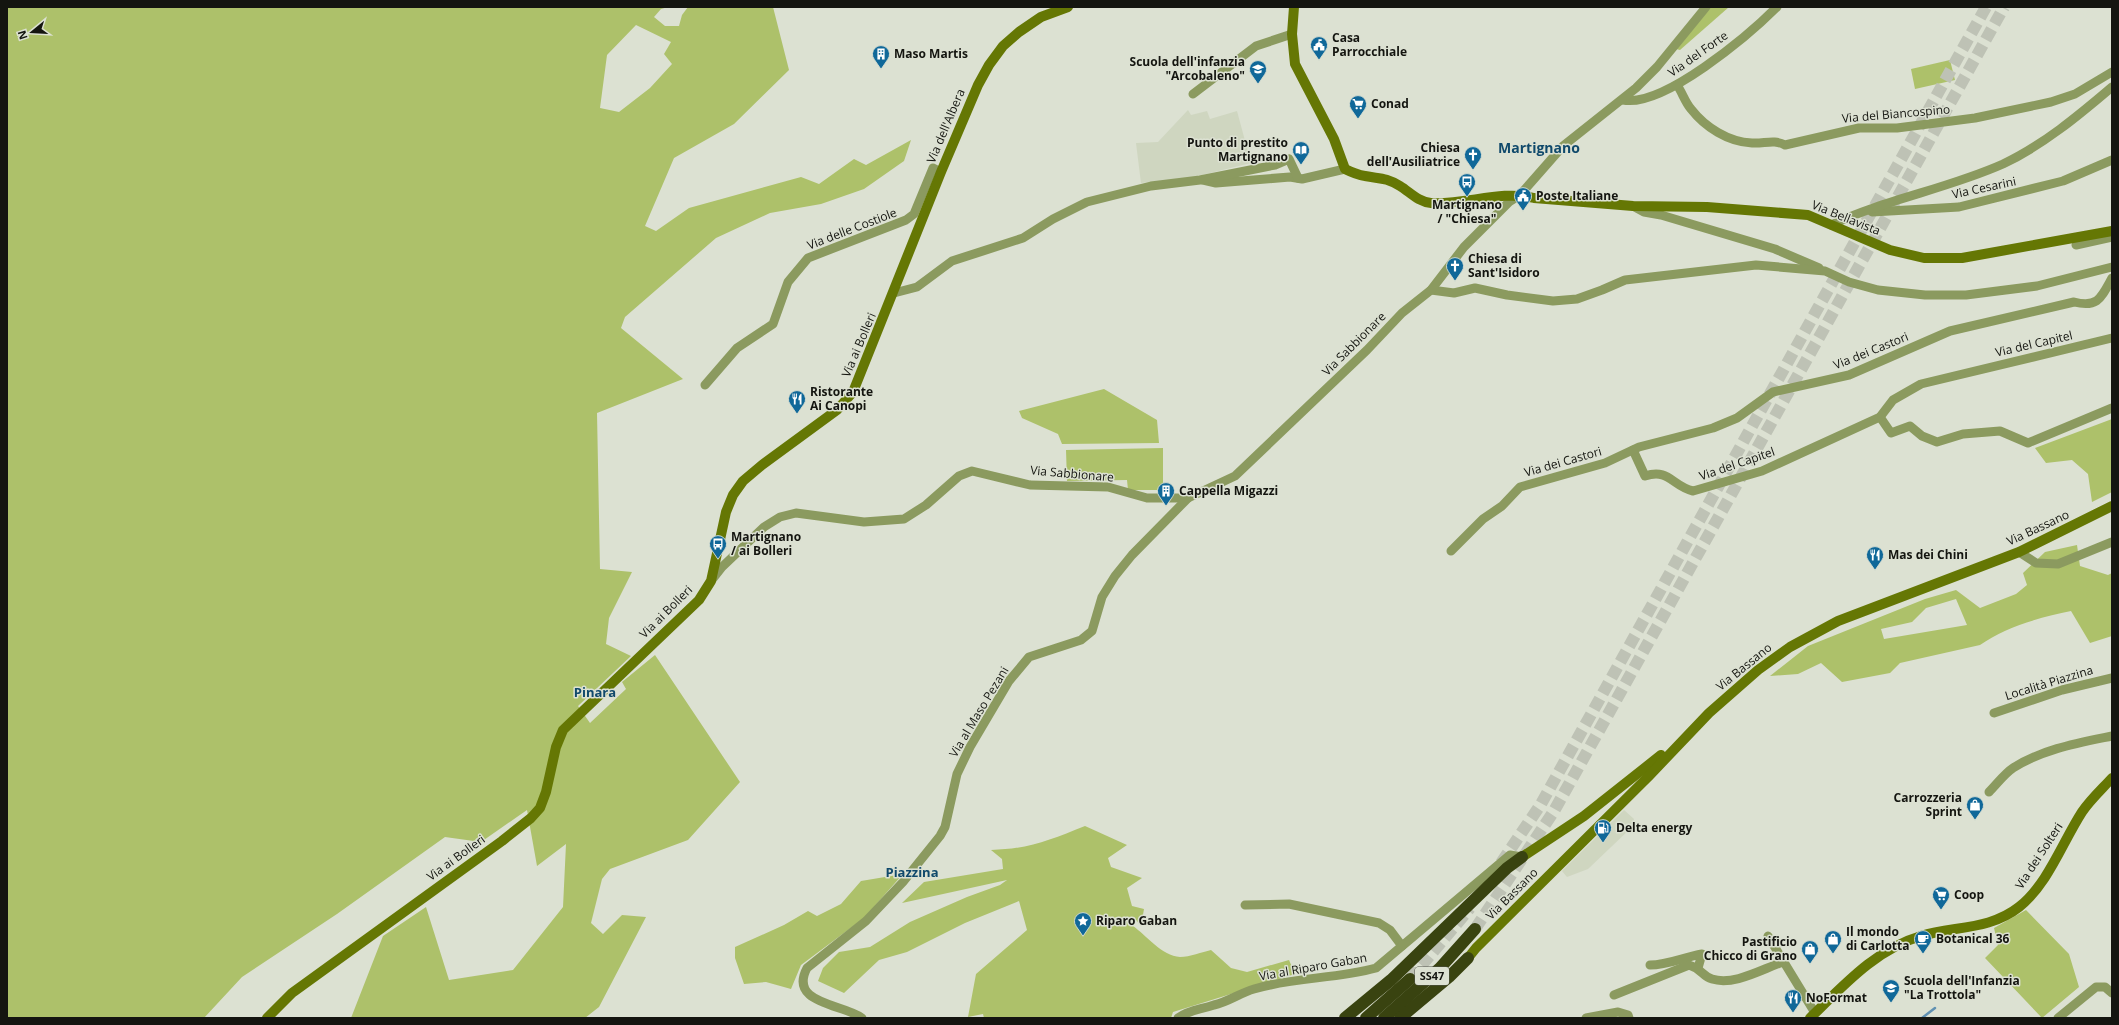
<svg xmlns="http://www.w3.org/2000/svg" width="2119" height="1025" font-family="'Open Sans',sans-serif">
  <rect width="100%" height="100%" fill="#dce1d2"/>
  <!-- built -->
  <g fill="#cfd6c0">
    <polygon points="1188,110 1191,115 1207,111 1210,119 1237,111 1251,163 1194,177 1141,183 1136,143 1158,142"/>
    <polygon points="1624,810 1634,819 1632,827 1588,869 1567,877 1562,871"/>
  </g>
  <!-- green -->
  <g fill="#adc16a" fill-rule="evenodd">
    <path d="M 7,7 L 668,7 L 661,9 L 654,17 L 665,26 L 679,26 L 682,15 L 688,7 L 773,7 L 789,70 L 734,124 L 674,158 L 645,226 L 656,231 L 689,208 L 801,177 L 819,184 L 854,159 L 866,165 L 911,140 L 904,161 L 864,189 L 821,204 L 770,213 L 716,238 L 625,317 L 621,328 L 683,379 L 597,413 L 600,569 L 632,572 L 609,618 L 606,644 L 631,656 L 578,706 L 590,723 L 626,689 L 622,682 L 655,655 L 740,782 L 688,840 L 610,869 L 602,879 L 591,923 L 603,934 L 622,915 L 646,917 L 599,1007 L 585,1018 L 351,1018 L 383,936 L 426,907 L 449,980 L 513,970 L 563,907 L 566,844 L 537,866 L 527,810 L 481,842 L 445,837 L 337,914 L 242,977 L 204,1018 L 7,1018 ZM 636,25 L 671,42 L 664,54 L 672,64 L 650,88 L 619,112 L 600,108 L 607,55 Z"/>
    <polygon points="1711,7 1729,7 1680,50 1676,49"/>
    <polygon points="1950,60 1955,80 1915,89 1911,69"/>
    <polygon points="1104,389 1157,420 1159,443 1062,444 1058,434 1022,418 1019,411"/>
    <polygon points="2112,419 2112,492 2092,502 2088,474 2072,460 2046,463 2035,448"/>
    <polygon points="1163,448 1163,490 1128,490 1127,480 1067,481 1066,450"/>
    <path d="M 2077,545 L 2080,566 L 2108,575 L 2112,573 L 2112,636 L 2090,643 L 2071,611 C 2041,617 2005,627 1980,645 L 1900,663 L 1890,673 L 1842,682 L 1821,663 L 1798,674 L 1770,676 L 1808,646 L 1925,599 L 1956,590 L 1980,608 L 2016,594 L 2027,585 L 2023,573 L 2045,552 ZM 1956,599 L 1967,625 L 1884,639 L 1881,629 L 1912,622 L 1926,608 Z"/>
    <path d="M 1085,826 L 1127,845 L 1108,858 L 1111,867 L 1142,878 L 1127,888 L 1132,906 L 1144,909 L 1141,926 L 1136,920 L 1133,926 C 1146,935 1162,956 1180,957 C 1190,957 1202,952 1211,950 L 1231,968 L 1247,972 L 1289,960 L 1295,974 L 1173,1012 L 1171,1018 L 984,1018 L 983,1014 L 968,1017 L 976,974 L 1027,930 L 1019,901 L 965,923 L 907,952 L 879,960 L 844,993 L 818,981 L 823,968 L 839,952 L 870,947 L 910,922 L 967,897 L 1000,885 L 1007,880 L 902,903 L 924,882 L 1003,869 L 1002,859 L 991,850 C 1029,849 1050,840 1085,826 Z"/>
    <polygon points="903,874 864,918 801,965 791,989 766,982 744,984 735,958 735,947 784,925 808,911 817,916 841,904 861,881"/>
    <polygon points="2026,910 2069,954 2079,987 2042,1018 1985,958 1998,945 1994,928"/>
  </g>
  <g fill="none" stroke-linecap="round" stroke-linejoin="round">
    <!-- stream -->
    <polyline stroke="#6091b2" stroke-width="2.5" points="1922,1018 1935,1008"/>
    <!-- highway-tunnel -->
    <g stroke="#bec2b5" stroke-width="12" stroke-dasharray="12 6" stroke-linecap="butt">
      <polyline points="1501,863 1541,804 1986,7"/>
      <polyline points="1475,929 1554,811 2004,7"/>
      <polyline points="1410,979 1470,908"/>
    </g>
    <!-- street -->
    <g stroke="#8b9a5f" stroke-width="9">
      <path d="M 1677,85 C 1682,92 1685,102 1691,109 C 1705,127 1728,142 1752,143 C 1764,144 1774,139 1785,145 L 1859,128 L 1897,128 L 1975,118 L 2051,102 L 2075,94 L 2112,72"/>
      <polyline points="1193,94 1256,46 1292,34"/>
      <path d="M 1623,100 C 1663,108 1749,35 1777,7"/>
      <polyline points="1203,180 1216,183 1290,177 1302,179 1345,169"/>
      <polyline points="1633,206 1644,212 1661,215 1775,249 1819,268"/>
      <polyline points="1872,212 1959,207 2063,181 2112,160"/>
      <path d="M 1831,225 C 1886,199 1947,189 2003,164 C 2043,145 2078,116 2112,87"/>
      <polyline points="2076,245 2112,237"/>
      <polyline points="1431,290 1454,293 1475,288 1507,295 1553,301 1577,299 1602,290 1625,280 1756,265 1825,271 1849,282 1878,290 1925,295 1966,295 2037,286 2112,267"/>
      <polyline points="894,293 917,287 952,261 1023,238 1053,219 1087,202 1151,186 1200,180 1275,165 1289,159 1298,178"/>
      <polyline points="705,385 737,348 773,324 788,282 808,258 906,220 914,214 933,168 941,172"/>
      <polyline points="1880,417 1891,433 1910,426 1922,436 1937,442 1963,434 2000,431 2028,443 2112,408"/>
      <path d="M 1633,450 L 1645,476 C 1669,468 1672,486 1693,491 L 1762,471 L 1880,417 L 1893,400 L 1921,384 L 2112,338"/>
      <path d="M 1451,551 L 1483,519 L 1502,506 L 1520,487 L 1605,463 L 1639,447 L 1713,428 L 1737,418 L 1773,392 L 1849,375 L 1950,331 L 2074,302 C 2098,308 2101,298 2112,278"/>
      <polyline points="2019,552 2036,563 2058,564 2112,542"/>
      <polyline points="711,581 722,567 764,527 780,517 796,513 864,522 904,519 926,505 959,476 972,471 1030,485 1108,487 1147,498 1188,498 1235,476 1367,350 1402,313 1431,290 1464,247 1509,202 1520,195 1563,146 1636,88 1657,67 1706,7"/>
      <polyline points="1994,713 2062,690 2112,678"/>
      <path d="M 1989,792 C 1997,784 2004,774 2013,768 C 2043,749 2078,743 2112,736"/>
      <polyline points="1245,905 1289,904 1379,923 1390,930 1402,946"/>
      <polyline points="1768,936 1815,1013"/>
      <path d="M 1650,965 C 1668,965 1684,957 1702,954 L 1698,968"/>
      <path d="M 1614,995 L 1689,965 C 1702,969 1702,976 1712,979 C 1734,986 1762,969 1783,962"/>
      <path d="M 862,1018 C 843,1004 788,1004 807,968 L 866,921 L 903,882 L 940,836 L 945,827 L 957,774 L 970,747 L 1009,681 L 1029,657 L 1081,640 L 1092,631 L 1102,597 L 1115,576 L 1132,555 L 1188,498"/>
      <path d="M 1178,1018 C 1191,1009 1200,1010 1214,1005 C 1228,1002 1240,993 1254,989 C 1294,977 1336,979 1376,968 L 1510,855 L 1522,857"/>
      <polyline points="1586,1018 1618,1012 1628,1015 1629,1018"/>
      <polyline points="2058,1018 2096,987 2105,987 2112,993"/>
    </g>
    <!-- secondary -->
    <g stroke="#657704" stroke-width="10">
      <path d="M 1294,7 L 1292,34 L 1295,64 L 1334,139 L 1345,169 C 1351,172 1358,175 1365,176 C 1380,179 1385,177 1400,186 C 1410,192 1418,202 1431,203 C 1466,205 1500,190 1534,198 L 1633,206 L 1707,207 L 1808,215 L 1890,250 L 1924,258 L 1962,258 L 2112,231"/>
      <polyline points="1522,857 1584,816 1661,755"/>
      <polyline points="1468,958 1476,948 1648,777 1709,713 1758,670 1790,647 1838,621 2019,552 2112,506"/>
      <polyline points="267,1018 292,993 502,841 531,818 540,808 546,792 556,747 563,730 699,600 711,581 726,512 733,495 743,481 762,465 837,410 853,392 941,172 978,85 989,65 1003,46 1019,32 1041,17 1068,7"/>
      <path d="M 1810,1018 C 1843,986 1876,949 1921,936 C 1954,926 1990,930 2019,907 C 2048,884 2062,843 2082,812 C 2090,800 2102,789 2112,778"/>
    </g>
    <!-- highway -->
    <g stroke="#394310" stroke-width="12">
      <polyline points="1345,1018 1391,980 1507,868 1522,857"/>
      <polyline points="1366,1018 1410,979"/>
      <polyline points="1384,1018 1440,968 1475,929"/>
      <polyline points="1400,1018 1449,977 1468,958"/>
    </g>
  </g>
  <!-- icons -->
  <defs>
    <g id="civic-pin" transform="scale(0.9)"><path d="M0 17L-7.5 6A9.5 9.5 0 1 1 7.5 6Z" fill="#106899" stroke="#dce1d2"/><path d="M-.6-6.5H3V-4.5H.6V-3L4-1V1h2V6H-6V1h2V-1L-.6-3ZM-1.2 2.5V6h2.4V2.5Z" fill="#fff"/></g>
    <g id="building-pin" transform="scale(0.9)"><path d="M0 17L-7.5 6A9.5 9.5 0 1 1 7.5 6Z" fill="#106899" stroke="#dce1d2"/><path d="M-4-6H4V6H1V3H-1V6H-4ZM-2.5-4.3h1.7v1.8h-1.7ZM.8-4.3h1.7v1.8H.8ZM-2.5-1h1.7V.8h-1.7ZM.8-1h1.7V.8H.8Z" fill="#fff"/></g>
    <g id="school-pin" transform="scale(0.9)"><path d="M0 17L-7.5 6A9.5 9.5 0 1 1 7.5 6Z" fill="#106899" stroke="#dce1d2"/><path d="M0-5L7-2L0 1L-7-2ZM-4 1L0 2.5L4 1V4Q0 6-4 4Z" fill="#fff"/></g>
    <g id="supermarket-pin" transform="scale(0.9)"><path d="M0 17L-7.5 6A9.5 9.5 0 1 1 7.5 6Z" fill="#106899" stroke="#dce1d2"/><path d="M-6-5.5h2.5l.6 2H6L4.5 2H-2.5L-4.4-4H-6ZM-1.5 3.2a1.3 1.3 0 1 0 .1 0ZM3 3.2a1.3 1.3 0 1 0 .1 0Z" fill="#fff"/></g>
    <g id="library-pin" transform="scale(0.9)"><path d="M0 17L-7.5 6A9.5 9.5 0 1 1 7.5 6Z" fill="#106899" stroke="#dce1d2"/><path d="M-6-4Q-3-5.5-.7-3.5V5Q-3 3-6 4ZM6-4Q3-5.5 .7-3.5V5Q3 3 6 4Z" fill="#fff"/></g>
    <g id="church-pin" transform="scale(0.9)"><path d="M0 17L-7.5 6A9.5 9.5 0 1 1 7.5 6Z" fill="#106899" stroke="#dce1d2"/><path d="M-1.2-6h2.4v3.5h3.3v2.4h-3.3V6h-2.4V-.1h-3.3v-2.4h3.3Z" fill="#fff"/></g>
    <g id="bus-pin" transform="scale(0.9)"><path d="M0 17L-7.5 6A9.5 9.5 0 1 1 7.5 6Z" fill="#106899" stroke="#dce1d2"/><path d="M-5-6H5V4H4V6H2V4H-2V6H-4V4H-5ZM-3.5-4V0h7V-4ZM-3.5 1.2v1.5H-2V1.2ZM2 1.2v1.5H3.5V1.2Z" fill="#fff"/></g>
    <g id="restaurant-pin" transform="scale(0.9)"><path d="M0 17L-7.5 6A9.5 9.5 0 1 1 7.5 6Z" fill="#106899" stroke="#dce1d2"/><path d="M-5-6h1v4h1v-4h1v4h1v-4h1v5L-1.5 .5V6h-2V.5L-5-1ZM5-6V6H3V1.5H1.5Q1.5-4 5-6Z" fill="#fff"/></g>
    <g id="shop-pin" transform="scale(0.9)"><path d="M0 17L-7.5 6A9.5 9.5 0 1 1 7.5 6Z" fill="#106899" stroke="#dce1d2"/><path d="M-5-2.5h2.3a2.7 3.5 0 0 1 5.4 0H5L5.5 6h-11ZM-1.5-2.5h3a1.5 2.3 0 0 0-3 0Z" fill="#fff"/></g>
    <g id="fuel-pin" transform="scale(0.9)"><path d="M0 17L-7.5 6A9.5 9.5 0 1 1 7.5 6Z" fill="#106899" stroke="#dce1d2"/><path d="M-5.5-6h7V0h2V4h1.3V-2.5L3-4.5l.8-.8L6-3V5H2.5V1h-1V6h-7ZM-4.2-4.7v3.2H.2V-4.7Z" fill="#fff"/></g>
    <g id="sight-pin" transform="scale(0.9)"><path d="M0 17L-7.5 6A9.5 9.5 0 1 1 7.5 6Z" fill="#106899" stroke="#dce1d2"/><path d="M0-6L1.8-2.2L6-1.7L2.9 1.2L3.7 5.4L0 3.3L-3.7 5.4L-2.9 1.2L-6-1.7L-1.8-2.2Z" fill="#fff"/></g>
    <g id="cafe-pin" transform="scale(0.9)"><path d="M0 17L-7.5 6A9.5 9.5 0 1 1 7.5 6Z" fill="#106899" stroke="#dce1d2"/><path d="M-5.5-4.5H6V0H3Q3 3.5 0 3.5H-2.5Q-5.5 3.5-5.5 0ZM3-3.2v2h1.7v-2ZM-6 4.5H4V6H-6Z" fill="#fff"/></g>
  </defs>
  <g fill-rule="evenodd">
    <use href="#civic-pin" x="1319" y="45"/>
    <use href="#building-pin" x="881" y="54"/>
    <use href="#school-pin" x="1258" y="69"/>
    <use href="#supermarket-pin" x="1358" y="104"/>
    <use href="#library-pin" x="1301" y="150"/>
    <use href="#church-pin" x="1473" y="155"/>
    <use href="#bus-pin" x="1467" y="182"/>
    <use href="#civic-pin" x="1523" y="196"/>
    <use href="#church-pin" x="1455" y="266"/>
    <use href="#restaurant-pin" x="797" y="399"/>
    <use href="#building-pin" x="1166" y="491"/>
    <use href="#bus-pin" x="718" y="544"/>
    <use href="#restaurant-pin" x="1875" y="555"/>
    <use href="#shop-pin" x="1975" y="805"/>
    <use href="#fuel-pin" x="1603" y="828"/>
    <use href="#supermarket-pin" x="1941" y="895"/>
    <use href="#sight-pin" x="1083" y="921"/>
    <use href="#shop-pin" x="1833" y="939"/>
    <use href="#cafe-pin" x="1923" y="939"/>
    <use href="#shop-pin" x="1810" y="949"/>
    <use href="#school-pin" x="1891" y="988"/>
    <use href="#restaurant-pin" x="1793" y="998"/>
  </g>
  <g text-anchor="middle" stroke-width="3" stroke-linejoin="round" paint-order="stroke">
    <!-- shield labels -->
    <rect fill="#dce1d2" stroke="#50524a" stroke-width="1" x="1415" y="967" width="34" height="18" rx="3"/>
    <g font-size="11" font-weight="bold" fill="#141510">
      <text x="1432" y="980">SS47</text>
    </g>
    <!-- poi labels -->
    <g font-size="12" font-weight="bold" fill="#141510" stroke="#dce1d2" text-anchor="start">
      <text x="1332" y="42">Casa<tspan x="1332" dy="14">Parrocchiale</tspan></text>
      <text x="894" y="58">Maso Martis</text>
      <text x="1245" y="66" text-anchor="end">Scuola dell'infanzia<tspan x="1245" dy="14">"Arcobaleno"</tspan></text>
      <text x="1371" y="108">Conad</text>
      <text x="1288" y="147" text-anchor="end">Punto di prestito<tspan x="1288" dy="14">Martignano</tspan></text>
      <text x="1460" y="152" text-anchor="end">Chiesa<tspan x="1460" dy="14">dell'Ausiliatrice</tspan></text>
      <text x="1536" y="200">Poste Italiane</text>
      <text x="1467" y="209" text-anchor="middle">Martignano<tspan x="1467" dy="14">/ "Chiesa"</tspan></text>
      <text x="1468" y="263">Chiesa di<tspan x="1468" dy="14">Sant'Isidoro</tspan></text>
      <text x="810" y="396">Ristorante<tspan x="810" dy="14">Ai Canopi</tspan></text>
      <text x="1179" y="495">Cappella Migazzi</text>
      <text x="731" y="541">Martignano<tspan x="731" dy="14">/ ai Bolleri</tspan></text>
      <text x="1888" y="559">Mas dei Chini</text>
      <text x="1962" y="802" text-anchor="end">Carrozzeria<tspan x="1962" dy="14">Sprint</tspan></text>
      <text x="1616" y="832">Delta energy</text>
      <text x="1954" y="899">Coop</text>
      <text x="1096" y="925">Riparo Gaban</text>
      <text x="1846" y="936">Il mondo<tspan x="1846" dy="14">di Carlotta</tspan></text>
      <text x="1936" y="943">Botanical 36</text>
      <text x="1797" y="946" text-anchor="end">Pastificio<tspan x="1797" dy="14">Chicco di Grano</tspan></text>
      <text x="1904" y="985">Scuola dell'Infanzia<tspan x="1904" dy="14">"La Trottola"</tspan></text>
      <text x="1806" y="1002">NoFormat</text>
    </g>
    <!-- street labels -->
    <g font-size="12" fill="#141510" stroke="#dce1d2">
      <text transform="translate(1698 54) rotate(-35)" y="4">Via del Forte</text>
      <text transform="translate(1896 114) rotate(-5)" y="4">Via del Biancospino</text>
      <text transform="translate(946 126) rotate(-67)" y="4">Via dell'Albera</text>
      <text transform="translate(1984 188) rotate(-12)" y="4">Via Cesarini</text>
      <text transform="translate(1846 218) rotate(22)" y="4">Via Bellavista</text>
      <text transform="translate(852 229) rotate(-21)" y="4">Via delle Costiole</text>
      <text transform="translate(1354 344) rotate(-45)" y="4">Via Sabbionare</text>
      <text transform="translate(2034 344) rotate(-13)" y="4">Via del Capitel</text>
      <text transform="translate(859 345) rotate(-67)" y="4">Via ai Bolleri</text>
      <text transform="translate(1871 351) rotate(-22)" y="4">Via dei Castori</text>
      <text transform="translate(1563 462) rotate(-16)" y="4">Via dei Castori</text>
      <text transform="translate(1737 464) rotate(-19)" y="4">Via del Capitel</text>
      <text transform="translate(1072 474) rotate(5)" y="4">Via Sabbionare</text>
      <text transform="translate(2038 528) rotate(-25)" y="4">Via Bassano</text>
      <text transform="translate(666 612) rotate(-45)" y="4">Via ai Bolleri</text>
      <text transform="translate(1744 667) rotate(-39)" y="4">Via Bassano</text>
      <text transform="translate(2049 683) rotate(-17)" y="4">Località Piazzina</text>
      <text transform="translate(979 712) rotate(-59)" y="4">Via al Maso Pezani</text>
      <text transform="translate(2039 856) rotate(-57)" y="4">Via dei Solteri</text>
      <text transform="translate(456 858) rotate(-36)" y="4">Via ai Bolleri</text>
      <text transform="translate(1512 894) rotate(-45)" y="4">Via Bassano</text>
      <text transform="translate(1313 967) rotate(-10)" y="4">Via al Riparo Gaban</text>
    </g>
    <!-- neighbourhood labels -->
    <g font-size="13" font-weight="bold" fill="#10496b" stroke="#dce1d2">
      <text x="595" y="697">Pinara</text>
      <text x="912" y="877">Piazzina</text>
    </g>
    <!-- quarter labels -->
    <g font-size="14" font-weight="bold" fill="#10496b" stroke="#dce1d2">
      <text x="1539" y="153">Martignano</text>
    </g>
  </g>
  <!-- border -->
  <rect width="2119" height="1025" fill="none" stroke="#141510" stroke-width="16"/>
  <!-- north arrow -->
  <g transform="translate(32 32) rotate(252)" stroke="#dce1d2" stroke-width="3" paint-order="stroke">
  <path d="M0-3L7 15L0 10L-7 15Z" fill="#141510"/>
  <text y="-6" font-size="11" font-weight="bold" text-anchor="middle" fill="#141510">N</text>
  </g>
</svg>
